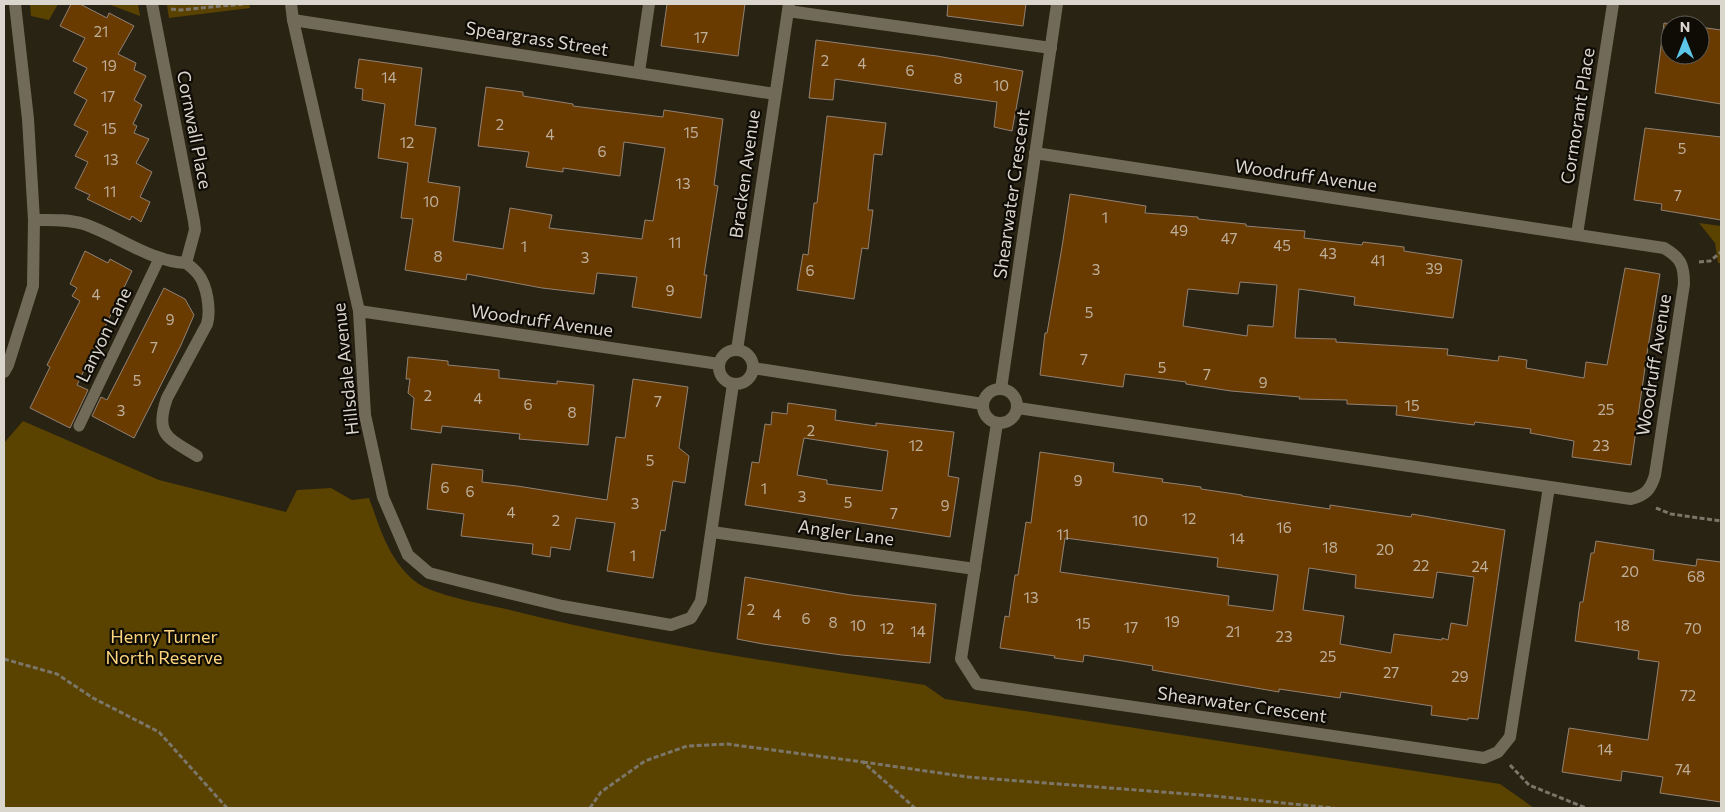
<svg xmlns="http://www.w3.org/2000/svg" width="1725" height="812" font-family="Commissioner,sans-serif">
  <rect width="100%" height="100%" fill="#292314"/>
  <!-- green -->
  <g fill="#5a4301">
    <polygon points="30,4 58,4 49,20 31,16"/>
    <polygon points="108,4 138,4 140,16"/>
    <polygon points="181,4 249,4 250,8 169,18 167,5"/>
    <polygon points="1699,223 1721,226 1721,263 1718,263 1715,243"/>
    <path d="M 23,421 L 159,480 L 286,512 L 297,490 L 331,488 L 352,500 L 369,498 C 380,528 389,561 416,582 C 433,595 483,604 506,609 C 644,644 785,664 925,685 L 945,699 L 1500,784 L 1534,808 L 4,808 L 4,443 Z"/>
  </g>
  <!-- building -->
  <g fill="#6a3b01" stroke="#918174" fill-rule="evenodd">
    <polygon points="71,4 80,4 107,18 109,13 134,26 118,54 136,63 134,70 146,76 134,100 142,105 133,124 137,126 134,133 149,139 136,163 152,172 140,197 150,202 141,222 132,216 130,220 87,199 90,195 75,188 88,162 75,156 88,132 74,125 87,100 74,93 87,68 73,61 85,38 60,26"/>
    <polygon points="667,4 745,4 738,56 661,46"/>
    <polygon points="948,4 1026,4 1023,26 947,16"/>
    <polygon points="1664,23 1682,25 1670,25 1670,55 1700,55 1700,27 1721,30 1721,104 1655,93"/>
    <polygon points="816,40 937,56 1023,71 1012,131 994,127 997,102 835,79 833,100 809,98"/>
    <polygon points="359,59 422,68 415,125 436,128 428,182 460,187 453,241 503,249 510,208 552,215 549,228 642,239 645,220 653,221 665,148 624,142 620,176 563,168 563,172 526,167 529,152 478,146 486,87 523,92 523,96 573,104 573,106 663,117 664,110 723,119 714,185 718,186 704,275 707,275 701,318 632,307 637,277 597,273 594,294 542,288 467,274 466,280 405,270 413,219 401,218 408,163 378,158 385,104 362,100 363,89 355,88"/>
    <polygon points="827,116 886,123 882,155 874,154 868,210 873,210 868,249 862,248 854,299 797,290 803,254 808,255 814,203 817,203"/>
    <polygon points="1645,128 1721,137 1721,220 1661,210 1662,204 1634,200"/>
    <path d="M 1070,194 L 1146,206 L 1145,213 L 1198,217 L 1198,219 L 1246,224 L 1246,226 L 1305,231 L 1304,238 L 1362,245 L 1363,242 L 1404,247 L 1404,251 L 1462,260 L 1453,318 L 1354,305 L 1355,297 L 1299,289 L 1295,338 L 1336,339 L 1336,342 L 1448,349 L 1447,355 L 1498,361 L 1499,356 L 1527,360 L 1526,368 L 1584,378 L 1586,362 L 1607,365 L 1625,268 L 1660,274 L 1648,347 L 1631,465 L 1572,457 L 1574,441 L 1530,433 L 1531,429 L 1475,422 L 1474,425 L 1396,415 L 1397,406 L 1347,404 L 1347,400 L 1299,399 L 1300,397 L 1231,391 L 1186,384 L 1186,382 L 1125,374 L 1123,387 L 1040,375 L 1045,333 L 1047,333 L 1062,247 ZM 1240,282 L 1277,285 L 1273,327 L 1248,325 L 1247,336 L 1183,326 L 1188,289 L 1238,294 Z"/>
    <polygon points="85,251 108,263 110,259 132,271 77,385 88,390 70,428 30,408 50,367 47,365 80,301 72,296 77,288 70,284"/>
    <polygon points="164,288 185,299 194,315 181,345 134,438 92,416 101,397 107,400"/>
    <polygon points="408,357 448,361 448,365 499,370 499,378 557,384 557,381 594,385 588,445 519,439 520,434 442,426 441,433 411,429 414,398 408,393 410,379 406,379"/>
    <polygon points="633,379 688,387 679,448 689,456 685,483 673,481 665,531 661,530 653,578 607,571 615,523 576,518 570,550 551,547 550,557 532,554 533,544 461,536 464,514 427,509 432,464 483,470 482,482 517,486 607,500 616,437 625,438"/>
    <path d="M 788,403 L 836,410 L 835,420 L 876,426 L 876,423 L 954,432 L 948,476 L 959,478 L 950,537 L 745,505 L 752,462 L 759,463 L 765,424 L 771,425 L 772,412 L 787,414 ZM 804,438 L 888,451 L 882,491 L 827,484 L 827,480 L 797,475 Z"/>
    <path d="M 1040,452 L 1114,463 L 1113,472 L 1163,479 L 1162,482 L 1201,487 L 1201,489 L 1242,495 L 1242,496 L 1330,509 L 1330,505 L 1411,517 L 1412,514 L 1505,530 L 1478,719 L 1468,718 L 1468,720 L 1431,715 L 1432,706 L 1341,692 L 1340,698 L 1279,689 L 1279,692 L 1152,670 L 1153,666 L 1123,661 L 1084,655 L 1083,662 L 1054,658 L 1055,656 L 1000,648 L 1005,616 L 1009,617 L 1015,575 L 1018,575 L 1026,522 L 1031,523 ZM 1065,538 L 1218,558 L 1217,567 L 1278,575 L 1273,611 L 1228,605 L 1229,596 L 1060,572 ZM 1309,568 L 1356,575 L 1355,588 L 1433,598 L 1437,572 L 1474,577 L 1467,626 L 1451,623 L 1448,640 L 1442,638 L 1442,640 L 1394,634 L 1391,653 L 1340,644 L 1344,616 L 1303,610 Z"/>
    <polygon points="1596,541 1654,550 1653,560 1696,566 1697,559 1721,562 1721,802 1660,793 1663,777 1622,771 1621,781 1562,772 1569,728 1648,740 1659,662 1638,659 1639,651 1575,641 1580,602 1583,602 1591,553 1594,553"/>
    <polygon points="745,577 851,595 936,604 930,663 842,655 763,644 737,639"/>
  </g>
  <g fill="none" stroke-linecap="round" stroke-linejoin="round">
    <!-- path -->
    <g stroke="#7b7669" stroke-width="3" stroke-dasharray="5 2.5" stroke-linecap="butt">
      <polyline points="171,9 180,10 243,4"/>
      <polyline points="1699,262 1710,261 1721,252"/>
      <polyline points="1656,508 1671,514 1721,521"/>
      <polyline points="4,659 57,674 93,698 159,732 227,808"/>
      <polyline points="863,762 968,777 1214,796 1334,808"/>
      <polyline points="1510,765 1529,785 1586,808"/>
      <polyline points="590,808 601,792 645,761 687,746 727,744 863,762 915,808"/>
    </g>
    <!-- lane -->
    <polyline stroke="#726a59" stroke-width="11" points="79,426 159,259"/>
    <!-- street -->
    <g stroke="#726a59" stroke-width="12">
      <polyline points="152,4 194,221 195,230 186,263"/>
      <polyline points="291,4 293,20 359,311 365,415 383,497 408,555 429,573 460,581 562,606 671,625 691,618 701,601 733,384"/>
      <polyline points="788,11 1051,48"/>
      <polyline points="293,20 775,94"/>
      <polyline points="639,72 649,4"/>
      <path d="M 34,220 C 50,220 68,219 84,224 C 119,236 149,261 186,263 C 190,266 195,270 198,274 C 207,285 211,310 207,324 L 167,398 C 154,435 168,438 197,456"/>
      <polyline points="1577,234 1613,4"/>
      <polyline points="359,311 719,364"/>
      <polyline points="737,350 789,4"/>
      <circle cx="736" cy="367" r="17"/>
      <polyline points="753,368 983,404"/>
      <polyline points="4,372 8,365 33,286 34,220 28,119 15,4"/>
      <polyline points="1001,389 1057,4"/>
      <circle cx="1000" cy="406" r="17"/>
      <path d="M 1018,408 L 1631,499 C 1646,495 1651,489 1655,475 L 1684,284 C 1684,265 1681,258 1664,248 L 1035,153"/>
      <polyline points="997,423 961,659 977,684 1484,758 1498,752 1510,737 1549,487"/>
      <polyline points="712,532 975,569"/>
    </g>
  </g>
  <g text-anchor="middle" stroke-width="4.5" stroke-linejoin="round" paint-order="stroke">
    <!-- number labels -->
    <g font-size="15" fill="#beaf9a">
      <text x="101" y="37">21</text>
      <text x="701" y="43">17</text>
      <text x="825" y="66">2</text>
      <text x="862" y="69">4</text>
      <text x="109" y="71">19</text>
      <text x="910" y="76">6</text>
      <text x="389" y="83">14</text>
      <text x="958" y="84">8</text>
      <text x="1001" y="91">10</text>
      <text x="108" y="102">17</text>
      <text x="500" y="130">2</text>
      <text x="109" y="134">15</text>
      <text x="691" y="138">15</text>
      <text x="550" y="140">4</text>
      <text x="407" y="148">12</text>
      <text x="1682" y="154">5</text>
      <text x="602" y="157">6</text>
      <text x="111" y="165">13</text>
      <text x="683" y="189">13</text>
      <text x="110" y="197">11</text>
      <text x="1678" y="201">7</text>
      <text x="431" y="207">10</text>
      <text x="1105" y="223">1</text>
      <text x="1179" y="236">49</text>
      <text x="1229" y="244">47</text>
      <text x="675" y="248">11</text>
      <text x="1282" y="251">45</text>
      <text x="524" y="252">1</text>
      <text x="1328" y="259">43</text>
      <text x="438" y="262">8</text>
      <text x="585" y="263">3</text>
      <text x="1378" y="266">41</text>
      <text x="1434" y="274">39</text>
      <text x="1096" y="275">3</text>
      <text x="810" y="276">6</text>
      <text x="670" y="296">9</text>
      <text x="96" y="300">4</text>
      <text x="1089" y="318">5</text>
      <text x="170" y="325">9</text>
      <text x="154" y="353">7</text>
      <text x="1084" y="365">7</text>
      <text x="1162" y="373">5</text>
      <text x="1207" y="380">7</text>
      <text x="137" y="386">5</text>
      <text x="1263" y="388">9</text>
      <text x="428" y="401">2</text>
      <text x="478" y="404">4</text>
      <text x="658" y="407">7</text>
      <text x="528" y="410">6</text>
      <text x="1412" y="411">15</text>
      <text x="1606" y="415">25</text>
      <text x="121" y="416">3</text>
      <text x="572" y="418">8</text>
      <text x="811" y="436">2</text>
      <text x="916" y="451">12</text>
      <text x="1601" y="451">23</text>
      <text x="650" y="466">5</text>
      <text x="1078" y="486">9</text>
      <text x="445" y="493">6</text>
      <text x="764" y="494">1</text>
      <text x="470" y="497">6</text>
      <text x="802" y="502">3</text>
      <text x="848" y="508">5</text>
      <text x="635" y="509">3</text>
      <text x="945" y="511">9</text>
      <text x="511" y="518">4</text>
      <text x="894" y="519">7</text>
      <text x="1189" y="524">12</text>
      <text x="556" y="526">2</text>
      <text x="1140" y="526">10</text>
      <text x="1284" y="533">16</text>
      <text x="1063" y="540">11</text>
      <text x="1237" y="544">14</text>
      <text x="1330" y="553">18</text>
      <text x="1385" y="555">20</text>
      <text x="633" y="561">1</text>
      <text x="1421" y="571">22</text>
      <text x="1480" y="572">24</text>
      <text x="1630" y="577">20</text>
      <text x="1696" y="582">68</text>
      <text x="1031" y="603">13</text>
      <text x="751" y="615">2</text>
      <text x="777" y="620">4</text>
      <text x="806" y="624">6</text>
      <text x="1172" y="627">19</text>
      <text x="833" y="628">8</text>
      <text x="1083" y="629">15</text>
      <text x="858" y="631">10</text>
      <text x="1622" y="631">18</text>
      <text x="1131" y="633">17</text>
      <text x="887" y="634">12</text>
      <text x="1693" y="634">70</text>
      <text x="918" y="637">14</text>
      <text x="1233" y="637">21</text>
      <text x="1284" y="642">23</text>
      <text x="1328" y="662">25</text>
      <text x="1391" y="678">27</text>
      <text x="1460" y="682">29</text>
      <text x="1688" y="701">72</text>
      <text x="1605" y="755">14</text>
      <text x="1683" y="775">74</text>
    </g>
    <!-- street labels -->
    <g font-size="18" fill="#dad6cd" stroke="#0f0c06">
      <text transform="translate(537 39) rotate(9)" y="6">Speargrass Street</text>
      <text transform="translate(1578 116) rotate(-81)" y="6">Cormorant Place</text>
      <text transform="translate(194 130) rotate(79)" y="6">Cornwall Place</text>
      <text transform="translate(745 174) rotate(-82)" y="6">Bracken Avenue</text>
      <text transform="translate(1306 176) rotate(8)" y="6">Woodruff Avenue</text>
      <text transform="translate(1012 194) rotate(-82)" y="6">Shearwater Crescent</text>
      <text transform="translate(542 321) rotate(8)" y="6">Woodruff Avenue</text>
      <text transform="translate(104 335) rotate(-64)" y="6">Lanyon Lane</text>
      <text transform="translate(1654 365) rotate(-81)" y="6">Woodruff Avenue</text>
      <text transform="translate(346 369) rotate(-96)" y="6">Hillsdale Avenue</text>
      <text transform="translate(846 533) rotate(8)" y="6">Angler Lane</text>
      <text transform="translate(1242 705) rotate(8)" y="6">Shearwater Crescent</text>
    </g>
    <!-- park labels -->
    <g font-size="18" fill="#fcd57d" stroke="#0f0c06">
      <text x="164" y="643">Henry Turner<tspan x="164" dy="21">North Reserve</tspan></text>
    </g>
  </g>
  <!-- border -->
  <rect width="1725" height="812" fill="none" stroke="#dad6cd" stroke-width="10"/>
  <!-- north arrow -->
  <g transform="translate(1685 40)"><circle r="24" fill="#0f0c06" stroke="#605d56"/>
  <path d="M0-4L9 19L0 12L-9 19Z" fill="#5cc7e8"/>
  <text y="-8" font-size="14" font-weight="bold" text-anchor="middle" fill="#dad6cd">N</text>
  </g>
</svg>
